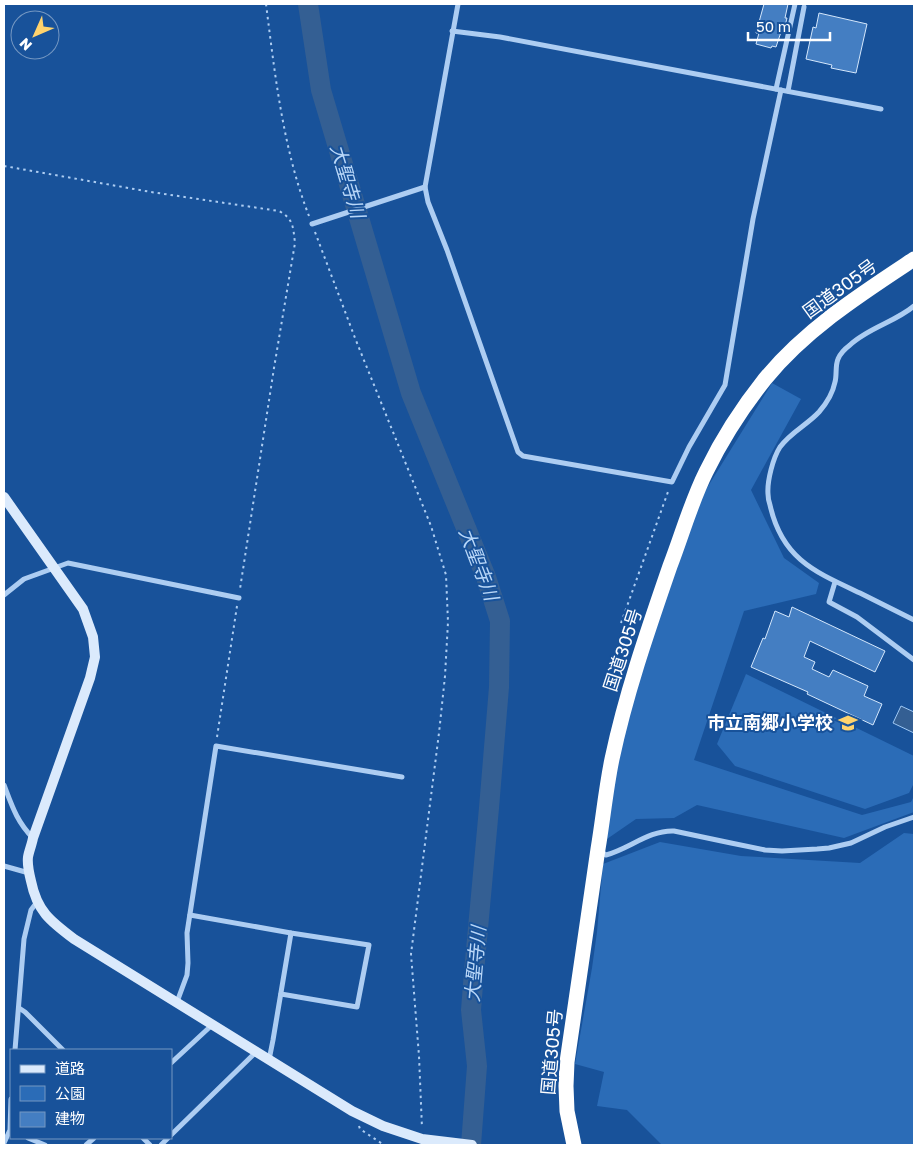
<svg xmlns="http://www.w3.org/2000/svg" width="918" height="1149" font-family="'Golos Text','Noto Sans JP',sans-serif">
  <rect width="100%" height="100%" fill="#18529a"/>
  <!-- green -->
  <g fill="#2b6cb7">
    <polygon points="772,383 801,399 751,490 784,558 819,583 816,594 744,611 694,760 862,815 911,802 914,796 914,812 844,838 697,805 674,818 636,819 607,839 607,801 629,699 697,504"/>
    <polygon points="746,674 914,756 914,783 909,793 865,809 735,766 717,744"/>
    <polygon points="904,833 914,834 914,1145 662,1145 627,1110 597,1106 604,1072 575,1064 592,968 597,932 603,864 660,842 741,856 860,863"/>
  </g>
  <!-- water -->
  <polygon fill="#345f93" stroke="#9fc8f4" points="901,706 914,712 914,733 893,723"/>
  <g fill="none" stroke-linecap="round" stroke-linejoin="round">
    <!-- river -->
    <polyline stroke="#345f93" stroke-width="20" points="308,4 321,90 411,393 486,577 500,621 499,687 489,808 474,972 471,1010 477,1066 471,1145"/>
  </g>
  <!-- building -->
  <g fill="#447ec2" stroke="#d4e7fc">
    <polygon points="764,4 788,4 785,18 787,18 784,30 782,29 776,47 772,46 771,48 756,44 759,33 756,33"/>
    <polygon points="819,13 867,24 856,73 831,68 832,65 806,59 813,27 816,28"/>
    <polygon points="792,607 885,651 875,672 810,641 804,657 815,662 812,669 829,677 833,670 868,686 864,696 882,704 873,725 807,694 808,692 751,667 763,638 765,639 775,611 789,617"/>
  </g>
  <g fill="none" stroke-linecap="round" stroke-linejoin="round">
    <!-- path -->
    <g stroke="#adcdf2" stroke-width="2" stroke-dasharray="2.5 4" stroke-linecap="butt">
      <path d="M 266,4 C 275,75 283,149 309,216"/>
      <path d="M 4,166 L 151,192 L 279,211 C 294,219 293,228 295,243 L 274,368 L 240,589"/>
      <polyline points="315,232 355,338 431,526 446,575 448,622 445,676 439,733 411,954 419,1056 422,1128"/>
      <polyline points="621,623 669,489"/>
      <polyline points="217,737 237,606"/>
      <polyline points="359,1126 360,1129 384,1145"/>
    </g>
    <!-- street -->
    <g stroke="#adcdf2" stroke-width="5">
      <polyline points="458,4 425,187 428,202 447,250 518,452 523,456 672,482 689,447 725,385 753,219 781,90"/>
      <polyline points="452,31 500,37 881,109"/>
      <polyline points="776,89 795,4"/>
      <polyline points="788,91 804,7"/>
      <polyline points="312,224 425,187"/>
      <path d="M 914,306 C 895,322 868,328 850,345 C 846,348 840,354 838,359 C 835,366 837,375 835,382 C 833,392 826,404 819,412 C 807,425 791,432 780,447 C 773,458 767,481 768,494 C 768,498 769,502 770,505 C 782,559 815,572 860,593 C 878,602 896,611 914,620"/>
      <polyline points="835,582 829,602 857,617 914,660"/>
      <polyline points="4,595 24,579 68,563 239,598"/>
      <path d="M 4,785 C 12,806 17,822 33,838"/>
      <path d="M 601,852 L 606,855 C 629,849 649,830 674,831 L 731,843 L 765,850 L 782,851 L 817,849 L 829,848 L 851,843 L 885,827 L 914,817"/>
      <polyline points="4,866 29,873"/>
      <polyline points="190,915 291,933 369,945 357,1007 281,994"/>
      <polyline points="177,1002 187,975 188,963 187,933 216,746 402,777"/>
      <polyline points="19,1008 25,1012 63,1050"/>
      <polyline points="15,1050 24,939 31,910 37,902"/>
      <polyline points="269,1060 273,1040 291,933"/>
      <polyline points="171,1063 212,1025"/>
      <polyline points="171,1135 256,1052"/>
      <polyline points="28,1138 45,1145"/>
      <polyline points="143,1138 150,1145"/>
      <polyline points="4,1143 10,1130 11,1099"/>
      <polyline points="86,1145 94,1138"/>
      <polyline points="161,1145 168,1138"/>
    </g>
    <!-- secondary -->
    <path stroke="#dbeafc" stroke-width="10" d="M 4,497 L 83,609 L 93,637 L 95,657 L 90,678 L 33,838 C 32,844 29,851 28,857 C 27,865 29,873 31,881 C 37,911 50,921 74,939 L 352,1111 L 383,1126 L 422,1139 L 472,1145"/>
    <!-- highway -->
    <path stroke="#fff" stroke-width="15" d="M 574,1145 L 567,1111 L 566,1086 L 567,1062 C 577,991 588,920 598,849 C 603,819 606,788 612,759 C 626,693 648,630 670,566 C 682,535 691,502 706,472 C 722,439 742,408 765,379 C 806,329 861,294 914,259"/>
  </g>
  <!-- icons -->
  <defs>
    <g id="school-bare" transform="scale(1.5)"><path d="M0-5L7-2L0 1L-7-2ZM-4 1L0 2.5L4 1V4Q0 6-4 4Z" fill="#ffd36d" stroke="#18529a" stroke-width="2.5" paint-order="stroke"/></g>
  </defs>
  <g fill-rule="evenodd">
    <use href="#school-bare" x="848" y="723"/>
  </g>
  <g text-anchor="middle" stroke-width="4" stroke-linejoin="round" paint-order="stroke">
    <!-- street labels -->
    <g font-size="18" fill="#fff" stroke="#18529a">
      <text transform="translate(840 289) rotate(-36)" y="6">国道305号</text>
      <text transform="translate(623 650) rotate(-72)" y="6">国道305号</text>
      <text transform="translate(552 1052) rotate(-85)" y="6">国道305号</text>
    </g>
    <!-- poi labels -->
    <g font-size="18" font-weight="bold" fill="#fff" stroke="#18529a" text-anchor="end">
      <text x="833" y="729">市立南郷小学校</text>
    </g>
    <!-- water labels -->
    <g font-size="19" font-style="italic" fill="#b9d7f8" stroke="#18529a">
      <text transform="translate(348 181) rotate(73)" y="7">大聖寺川</text>
      <text transform="translate(479 564) rotate(69)" y="7">大聖寺川</text>
      <text transform="translate(475 964) rotate(-85)" y="7">大聖寺川</text>
    </g>
  </g>
  <!-- border -->
  <rect width="918" height="1149" fill="none" stroke="#ffffff" stroke-width="10"/>
  <!-- legend -->
  <rect x="10" y="1049" width="162" height="90" fill="#18529a" stroke="#7497c2"/>
  <rect x="20" y="1065" width="25" height="8" fill="#dbeafc" stroke="#7497c2"/>
  <text x="55" y="1074" font-size="15" fill="#ffffff">道路</text>
  <rect x="20" y="1086" width="25" height="15" fill="#2b6cb7" stroke="#7497c2"/>
  <text x="55" y="1099" font-size="15" fill="#ffffff">公園</text>
  <rect x="20" y="1112" width="25" height="15" fill="#447ec2" stroke="#7497c2"/>
  <text x="55" y="1124" font-size="15" fill="#ffffff">建物</text>
  <!-- north arrow -->
  <g transform="translate(35 35) rotate(225)"><circle r="24" fill="#18529a" stroke="#7497c2"/>
  <path d="M0-4L9 19L0 12L-9 19Z" fill="#ffd36d"/>
  <text y="-8" font-size="14" font-weight="bold" text-anchor="middle" fill="#ffffff">N</text>
  </g>
  <!-- scale -->
  <path d="M748 32v8h82v-8" fill="none" stroke="#ffffff" stroke-width="2.5"/>
  <text x="756" y="32" font-size="15" fill="#ffffff" stroke="#18529a" stroke-width="4" paint-order="stroke">50 m</text>
</svg>
